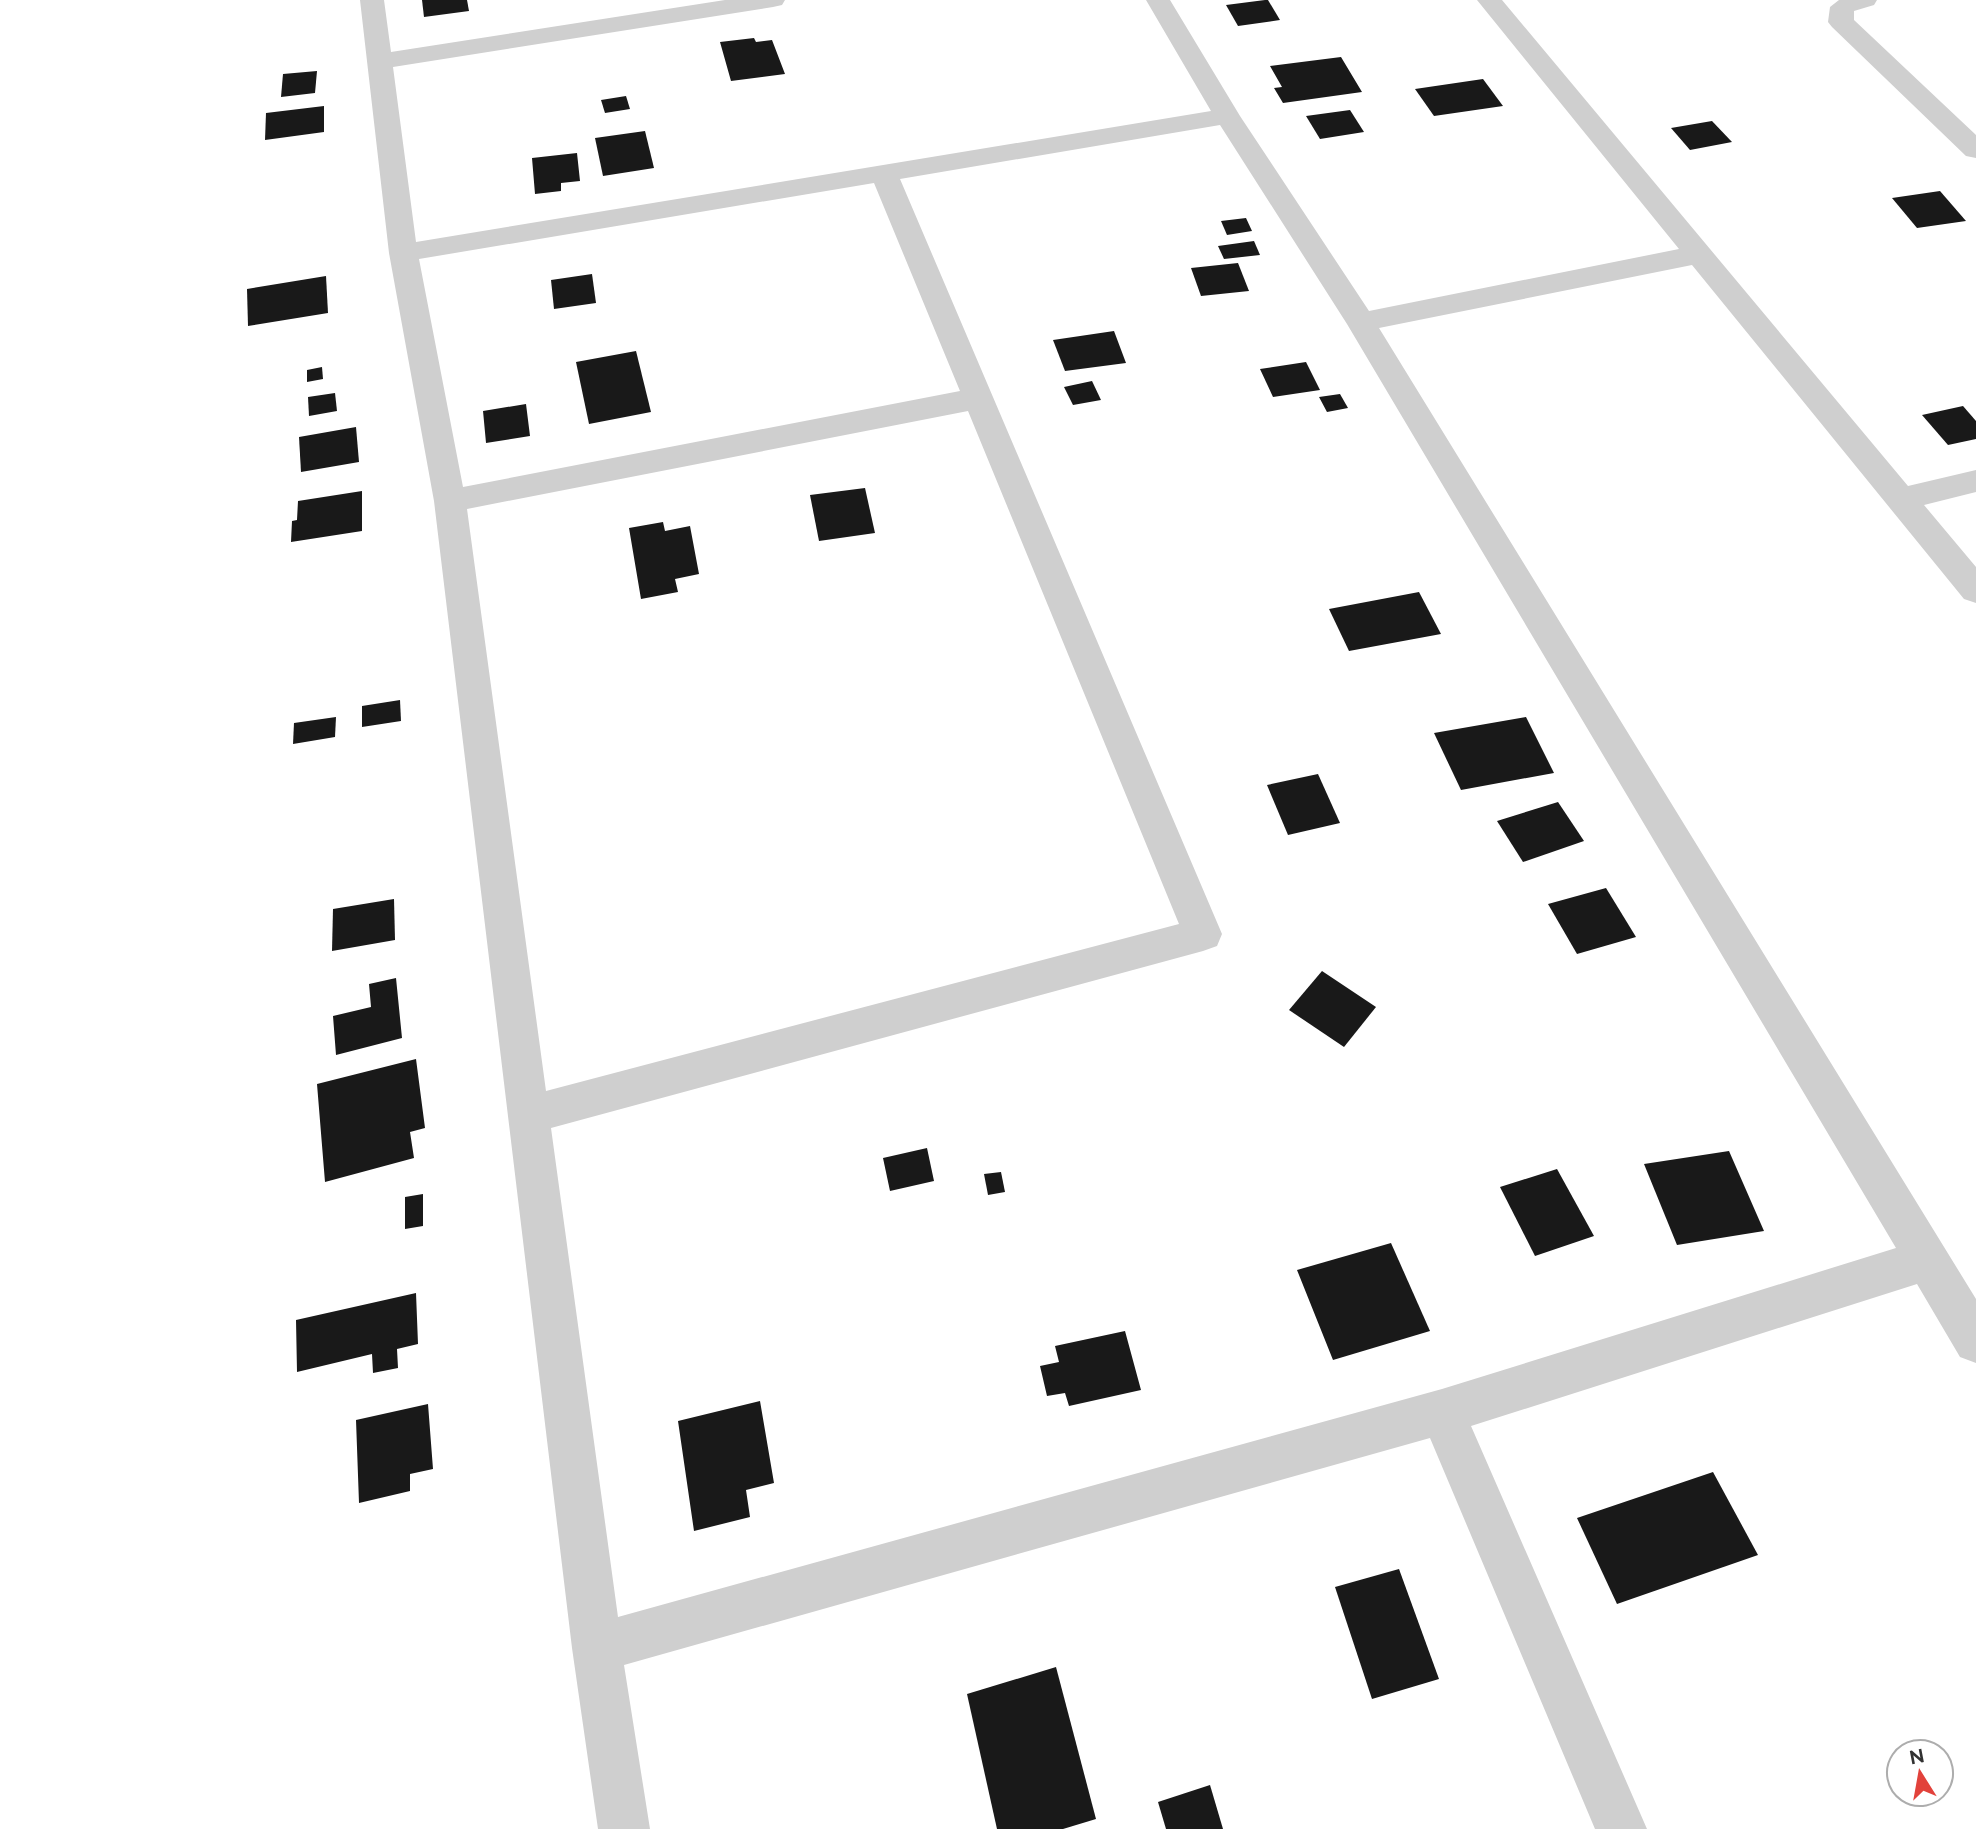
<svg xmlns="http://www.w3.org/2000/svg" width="1976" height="1829" font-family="Raleway,sans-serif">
  <rect width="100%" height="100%" fill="#fff"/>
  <!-- building -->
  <g fill="#191919">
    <polygon points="422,0 467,0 469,11 424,17"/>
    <polygon points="1265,0 1268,0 1280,20 1238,26 1226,5"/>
    <polygon points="754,38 756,42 772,40 785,74 731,81 720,42"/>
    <polygon points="1341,57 1362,92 1283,103 1274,88 1282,87 1270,66"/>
    <polygon points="317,71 315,93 281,97 283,74"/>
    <polygon points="1483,79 1503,106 1434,116 1415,89"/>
    <polygon points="626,96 630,109 605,113 601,100"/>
    <polygon points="324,106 324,132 265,140 266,113"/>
    <polygon points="1350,110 1364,132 1320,139 1306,116"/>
    <polygon points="1712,121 1732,142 1690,150 1671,128"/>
    <polygon points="645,131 654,168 603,176 595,138"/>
    <polygon points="577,153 580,181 561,183 561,191 535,194 532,158"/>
    <polygon points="1940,191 1966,221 1917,228 1892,198"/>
    <polygon points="1246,218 1252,231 1227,235 1221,221"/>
    <polygon points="1254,241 1260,255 1224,259 1218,246"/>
    <polygon points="1238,263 1249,291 1201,296 1191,268"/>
    <polygon points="592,274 596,303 554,309 551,280"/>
    <polygon points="326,276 328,313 248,326 247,289"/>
    <polygon points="1114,331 1126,363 1065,371 1053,340"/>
    <polygon points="636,351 651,412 589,424 576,362"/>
    <polygon points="1306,362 1320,390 1273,397 1260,369"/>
    <polygon points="322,367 323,379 307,382 307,370"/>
    <polygon points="1092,381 1101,400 1073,405 1064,387"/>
    <polygon points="335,393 337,411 309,416 308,397"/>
    <polygon points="1340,394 1348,408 1327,412 1319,397"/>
    <polygon points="526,404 530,436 486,443 483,411"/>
    <polygon points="1963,406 1976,421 1976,439 1948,445 1922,415"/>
    <polygon points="356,427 359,462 301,472 299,437"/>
    <polygon points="865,488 875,533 819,541 810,495"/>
    <polygon points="362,491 362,531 291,542 292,521 297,520 298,501"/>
    <polygon points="663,522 665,531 690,526 699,574 675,579 678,592 641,599 629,528"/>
    <polygon points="1419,592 1441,634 1349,651 1329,609"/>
    <polygon points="400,700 401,721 362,727 362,706"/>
    <polygon points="336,717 335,737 293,744 294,723"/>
    <polygon points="1526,717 1554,773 1461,790 1434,733"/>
    <polygon points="1318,774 1340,823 1288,835 1267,785"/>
    <polygon points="1558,802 1584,841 1523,862 1497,821"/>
    <polygon points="1606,888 1636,937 1577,954 1548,904"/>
    <polygon points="394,899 395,940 332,951 333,909"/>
    <polygon points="1322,971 1376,1007 1344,1047 1289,1010"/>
    <polygon points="396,978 402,1038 336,1055 333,1016 371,1007 369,984"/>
    <polygon points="416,1059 425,1128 410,1132 414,1158 325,1182 317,1084"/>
    <polygon points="927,1148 934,1181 890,1191 883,1158"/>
    <polygon points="1729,1151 1764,1231 1677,1245 1644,1164"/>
    <polygon points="1557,1169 1594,1236 1535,1256 1500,1187"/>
    <polygon points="1001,1172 1005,1192 988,1195 984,1174"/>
    <polygon points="423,1194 423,1226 405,1229 405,1197"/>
    <polygon points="1391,1243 1430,1331 1333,1360 1297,1270"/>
    <polygon points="416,1293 418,1344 397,1349 398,1368 373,1373 372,1354 297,1372 296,1320"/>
    <polygon points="1125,1331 1141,1390 1069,1406 1065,1393 1047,1396 1040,1366 1059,1362 1055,1346"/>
    <polygon points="760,1401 774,1483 746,1490 750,1517 694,1531 678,1421"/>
    <polygon points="428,1404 433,1469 410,1474 410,1491 359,1503 356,1420"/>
    <polygon points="1713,1472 1758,1555 1617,1604 1577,1518"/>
    <polygon points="1399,1569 1439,1679 1372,1699 1335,1587"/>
    <polygon points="1056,1667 1096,1819 1063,1829 997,1829 967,1694"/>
    <polygon points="1210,1785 1223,1829 1166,1829 1158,1802"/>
  </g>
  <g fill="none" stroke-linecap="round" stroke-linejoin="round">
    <!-- minor -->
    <g fill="#cfcfcf" fill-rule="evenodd">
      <path d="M 360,0 L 384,0 L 391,52 L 725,0 L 785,0 L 782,5 L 773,7 L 393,67 L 416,242 L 1211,111 L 1146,0 L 1170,0 L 1240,116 L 1369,311 L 1679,249 L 1477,0 L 1502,0 L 1908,486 L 1976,470 L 1976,492 L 1924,505 L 1976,567 L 1976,603 L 1964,599 L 1692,265 L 1379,328 L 1976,1299 L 1976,1363 L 1960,1357 L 1917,1284 L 1471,1426 L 1647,1829 L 1595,1829 L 1430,1438 L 624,1665 L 650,1829 L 598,1829 L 572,1648 L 434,501 L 389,253 ZM 1220,125 L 1347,324 L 1896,1248 L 1442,1389 L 618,1617 L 551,1128 L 1203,951 L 1217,946 L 1222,934 L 900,179 ZM 874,183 L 960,391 L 463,487 L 419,259 ZM 968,411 L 1179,924 L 546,1091 L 467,509 Z"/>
      <polygon points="1839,0 1877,0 1874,5 1854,11 1854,20 1976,135 1976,158 1966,156 1832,27 1828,22 1830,7"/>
    </g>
  </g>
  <!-- north arrow -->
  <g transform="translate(1920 1773) rotate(349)"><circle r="33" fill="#ffffff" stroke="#adadad" stroke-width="2"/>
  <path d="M0-5L12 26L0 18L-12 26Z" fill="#e2423b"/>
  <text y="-10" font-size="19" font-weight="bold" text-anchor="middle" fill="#323232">N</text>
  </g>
</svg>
